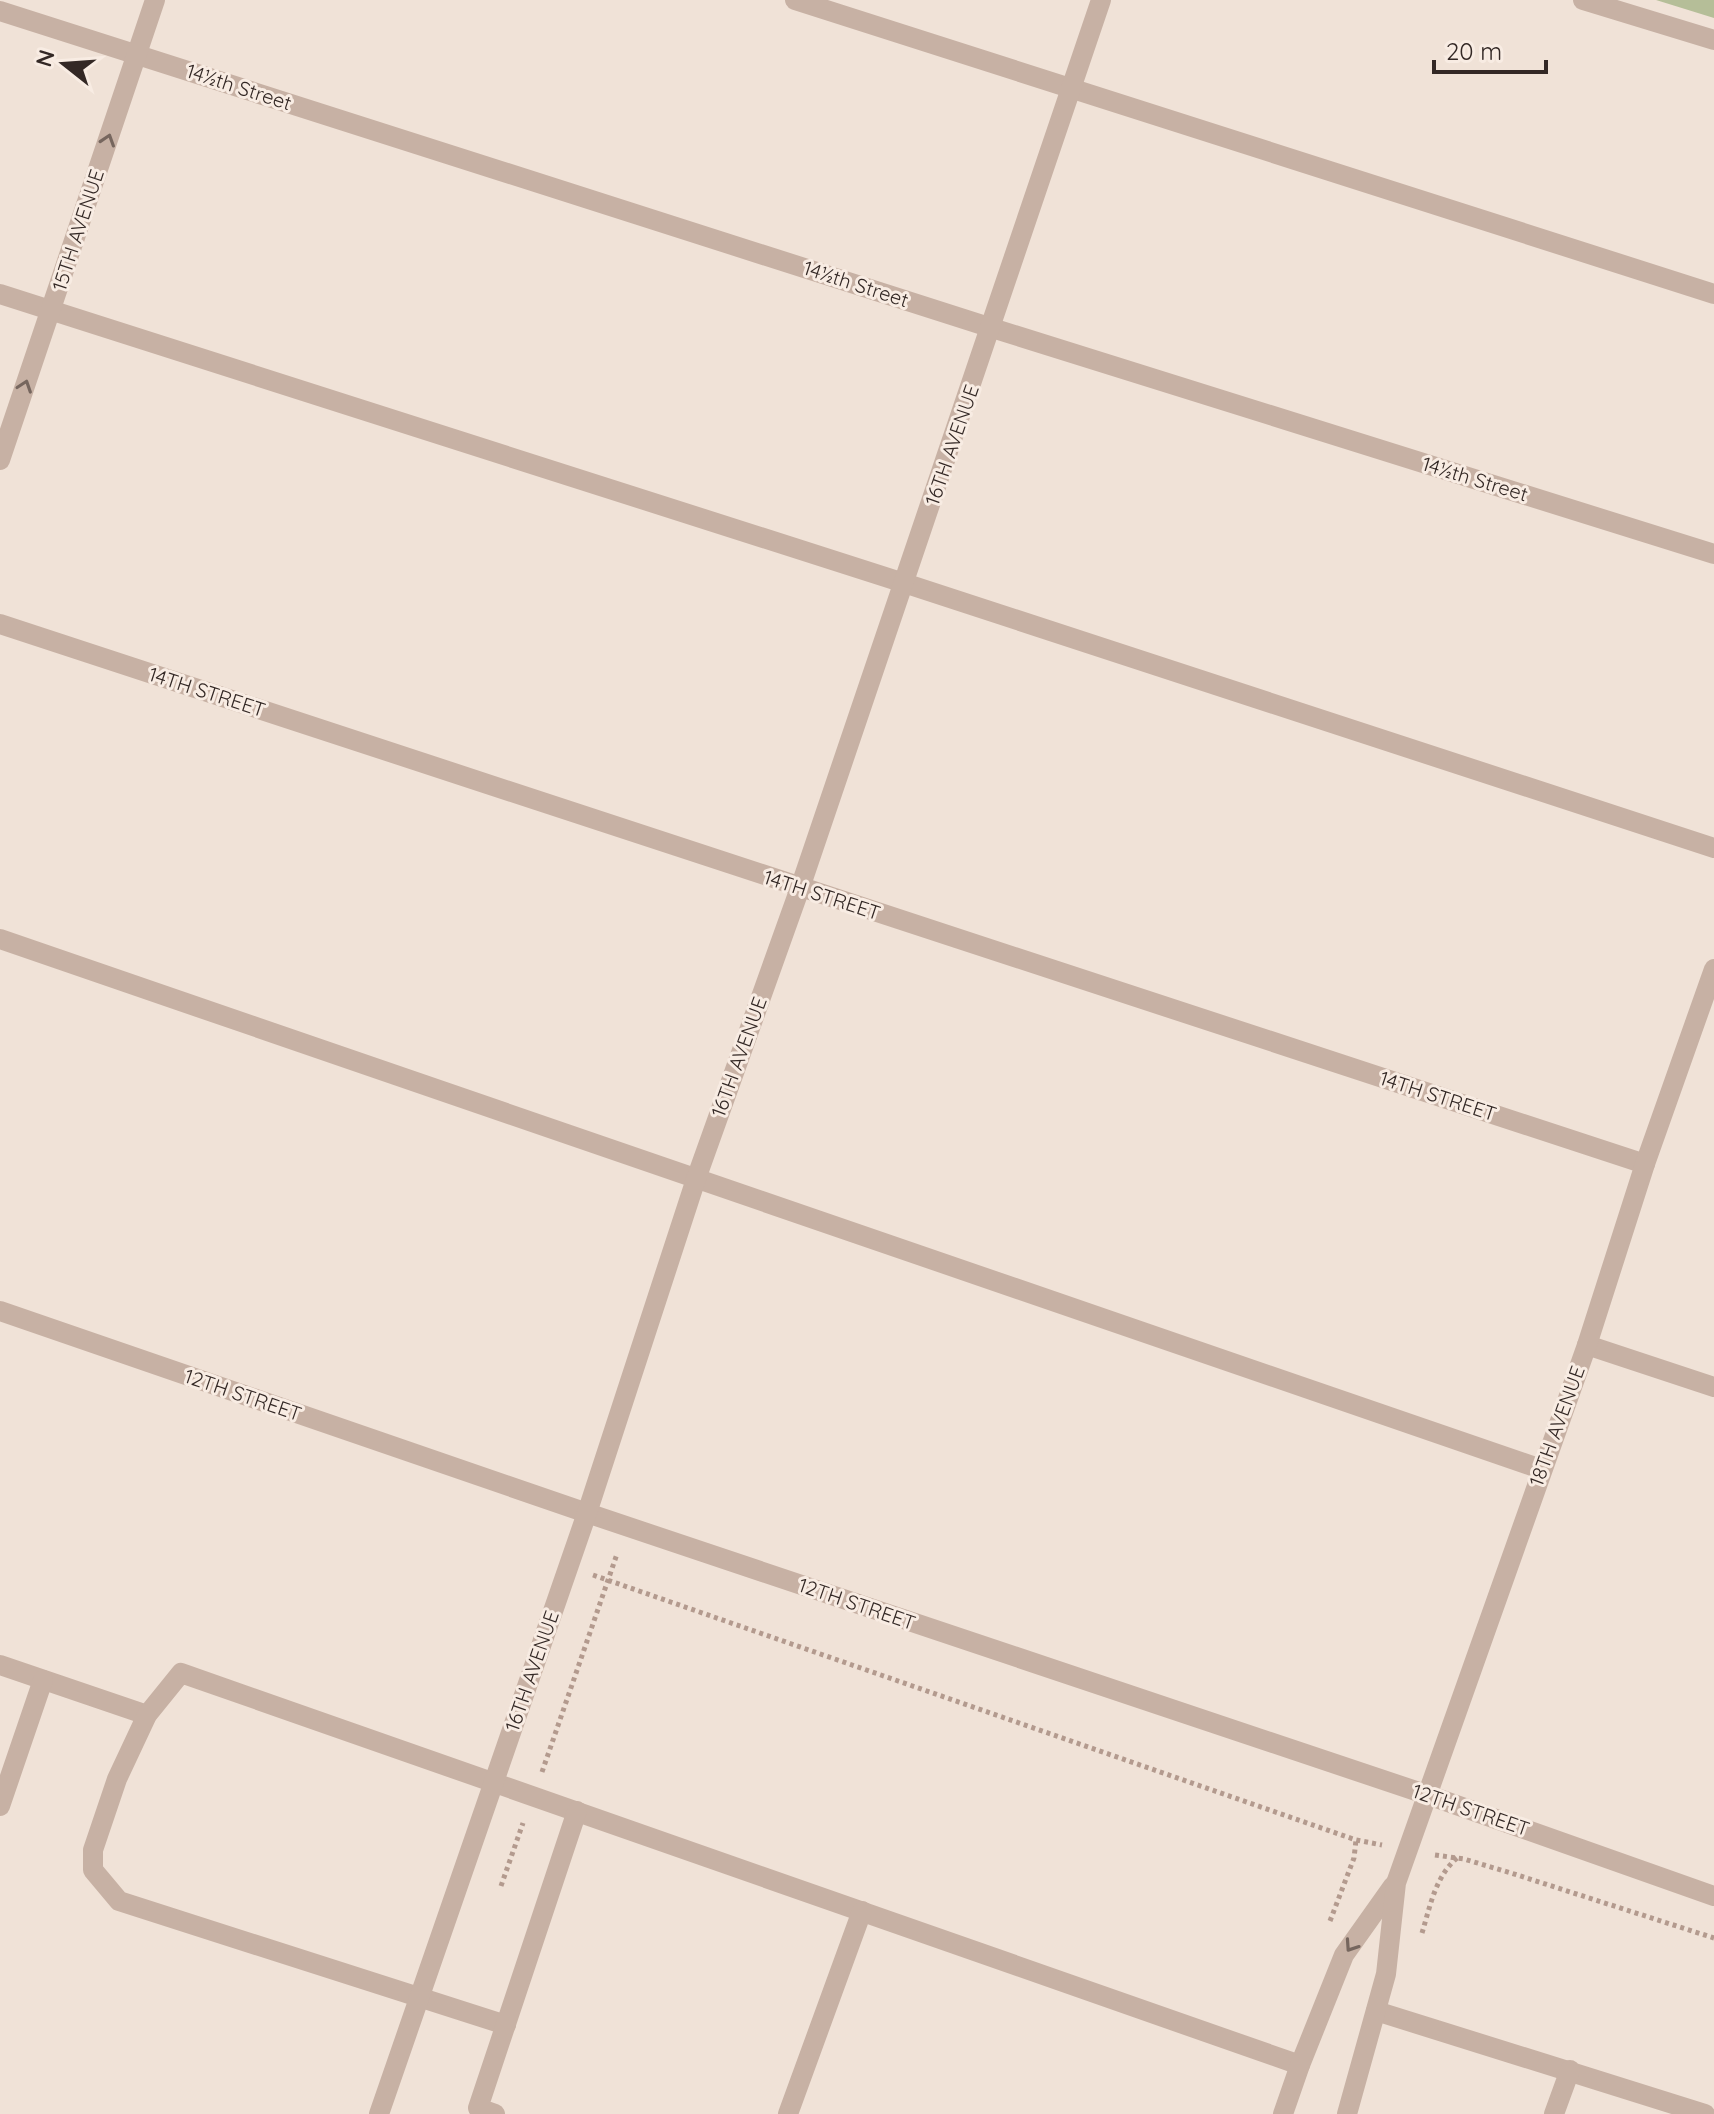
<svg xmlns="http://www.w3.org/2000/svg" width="1714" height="2114" font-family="Quicksand,sans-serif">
  <rect width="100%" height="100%" fill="#f0e2d7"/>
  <!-- green -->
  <polygon fill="#b5be98" points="1656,0 1714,0 1714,18"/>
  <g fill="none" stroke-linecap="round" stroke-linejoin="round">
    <!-- path -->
    <g stroke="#b39a8e" stroke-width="5" stroke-dasharray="4 4" stroke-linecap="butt">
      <polyline points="593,1575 1356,1840 1382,1845"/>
      <polyline points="542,1772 617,1554"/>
      <polyline points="1435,1855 1464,1859 1511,1873 1714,1938"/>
      <polyline points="501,1886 523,1823"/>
      <polyline points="1330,1921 1354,1858 1356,1840"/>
      <path d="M 1422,1933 C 1430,1907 1435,1877 1457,1858"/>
    </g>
    <!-- minor -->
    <g stroke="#c7b1a4" stroke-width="20">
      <polyline points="795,0 1714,294"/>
      <polyline points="1583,0 1714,40"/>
      <polyline points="0,11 992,328 1714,554"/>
      <polyline points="0,294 904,583 1714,848"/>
      <polyline points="0,460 155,0"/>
      <polyline points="0,624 1645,1164"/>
      <polyline points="0,939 1541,1469"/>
      <polyline points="0,1311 587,1513 1428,1795 1714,1896"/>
      <polyline points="1587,1345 1714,1387"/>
      <polyline points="0,1665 147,1715"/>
      <polyline points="0,1806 43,1680"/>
      <polyline points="1376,2011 1705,2114"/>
      <polyline points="506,2025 119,1901 93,1870 93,1850 117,1779 147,1715 181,1673 1300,2065"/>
      <polyline points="379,2114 587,1513 696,1179 800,888 1101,0"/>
      <polyline points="495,2114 478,2108 577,1811"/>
      <polyline points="788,2114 862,1911"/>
      <polyline points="1283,2114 1300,2065 1344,1955 1393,1886"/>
      <polyline points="1347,2114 1386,1974 1396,1883 1587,1345 1645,1164 1714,969"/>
      <polyline points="1554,2114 1570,2070"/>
    </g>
  </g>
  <!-- one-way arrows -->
  <defs><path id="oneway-chevron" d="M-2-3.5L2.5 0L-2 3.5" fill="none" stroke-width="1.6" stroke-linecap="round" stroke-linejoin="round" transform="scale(2)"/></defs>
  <g stroke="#76665e">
    <use href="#oneway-chevron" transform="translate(108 140) rotate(-72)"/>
    <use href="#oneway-chevron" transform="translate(25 386) rotate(-71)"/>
    <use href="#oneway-chevron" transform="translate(1351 1946) rotate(124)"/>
  </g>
  <g text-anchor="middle" stroke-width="6" stroke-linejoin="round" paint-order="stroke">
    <!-- street labels -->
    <g font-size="20" fill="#332825" stroke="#f8ece3">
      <text transform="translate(239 87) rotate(18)" y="7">14½th Street</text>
      <text transform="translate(78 230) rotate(-72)" y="7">15TH AVENUE</text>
      <text transform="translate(856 284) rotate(18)" y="7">14½th Street</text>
      <text transform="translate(952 445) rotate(-71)" y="7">16TH AVENUE</text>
      <text transform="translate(1475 479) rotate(17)" y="7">14½th Street</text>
      <text transform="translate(207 692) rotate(18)" y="7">14TH STREET</text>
      <text transform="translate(822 895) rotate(18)" y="7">14TH STREET</text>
      <text transform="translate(739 1057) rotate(-70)" y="7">16TH AVENUE</text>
      <text transform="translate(1438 1096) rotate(18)" y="7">14TH STREET</text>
      <text transform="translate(243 1395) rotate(19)" y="7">12TH STREET</text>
      <text transform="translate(1557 1426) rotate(-70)" y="7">18TH AVENUE</text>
      <text transform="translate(857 1604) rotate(19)" y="7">12TH STREET</text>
      <text transform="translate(532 1671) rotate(-71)" y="7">16TH AVENUE</text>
      <text transform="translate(1471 1810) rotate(19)" y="7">12TH STREET</text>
    </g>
  </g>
  <!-- north arrow -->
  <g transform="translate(64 64) rotate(287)" stroke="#f8ece3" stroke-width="6" paint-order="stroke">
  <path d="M0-6L14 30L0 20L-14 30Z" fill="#332825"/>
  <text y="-12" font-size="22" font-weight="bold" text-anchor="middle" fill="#332825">N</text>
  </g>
  <!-- scale -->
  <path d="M1434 60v12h112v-12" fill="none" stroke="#332825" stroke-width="4"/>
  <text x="1446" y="60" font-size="24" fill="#332825" stroke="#f8ece3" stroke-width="6" paint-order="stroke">20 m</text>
</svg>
